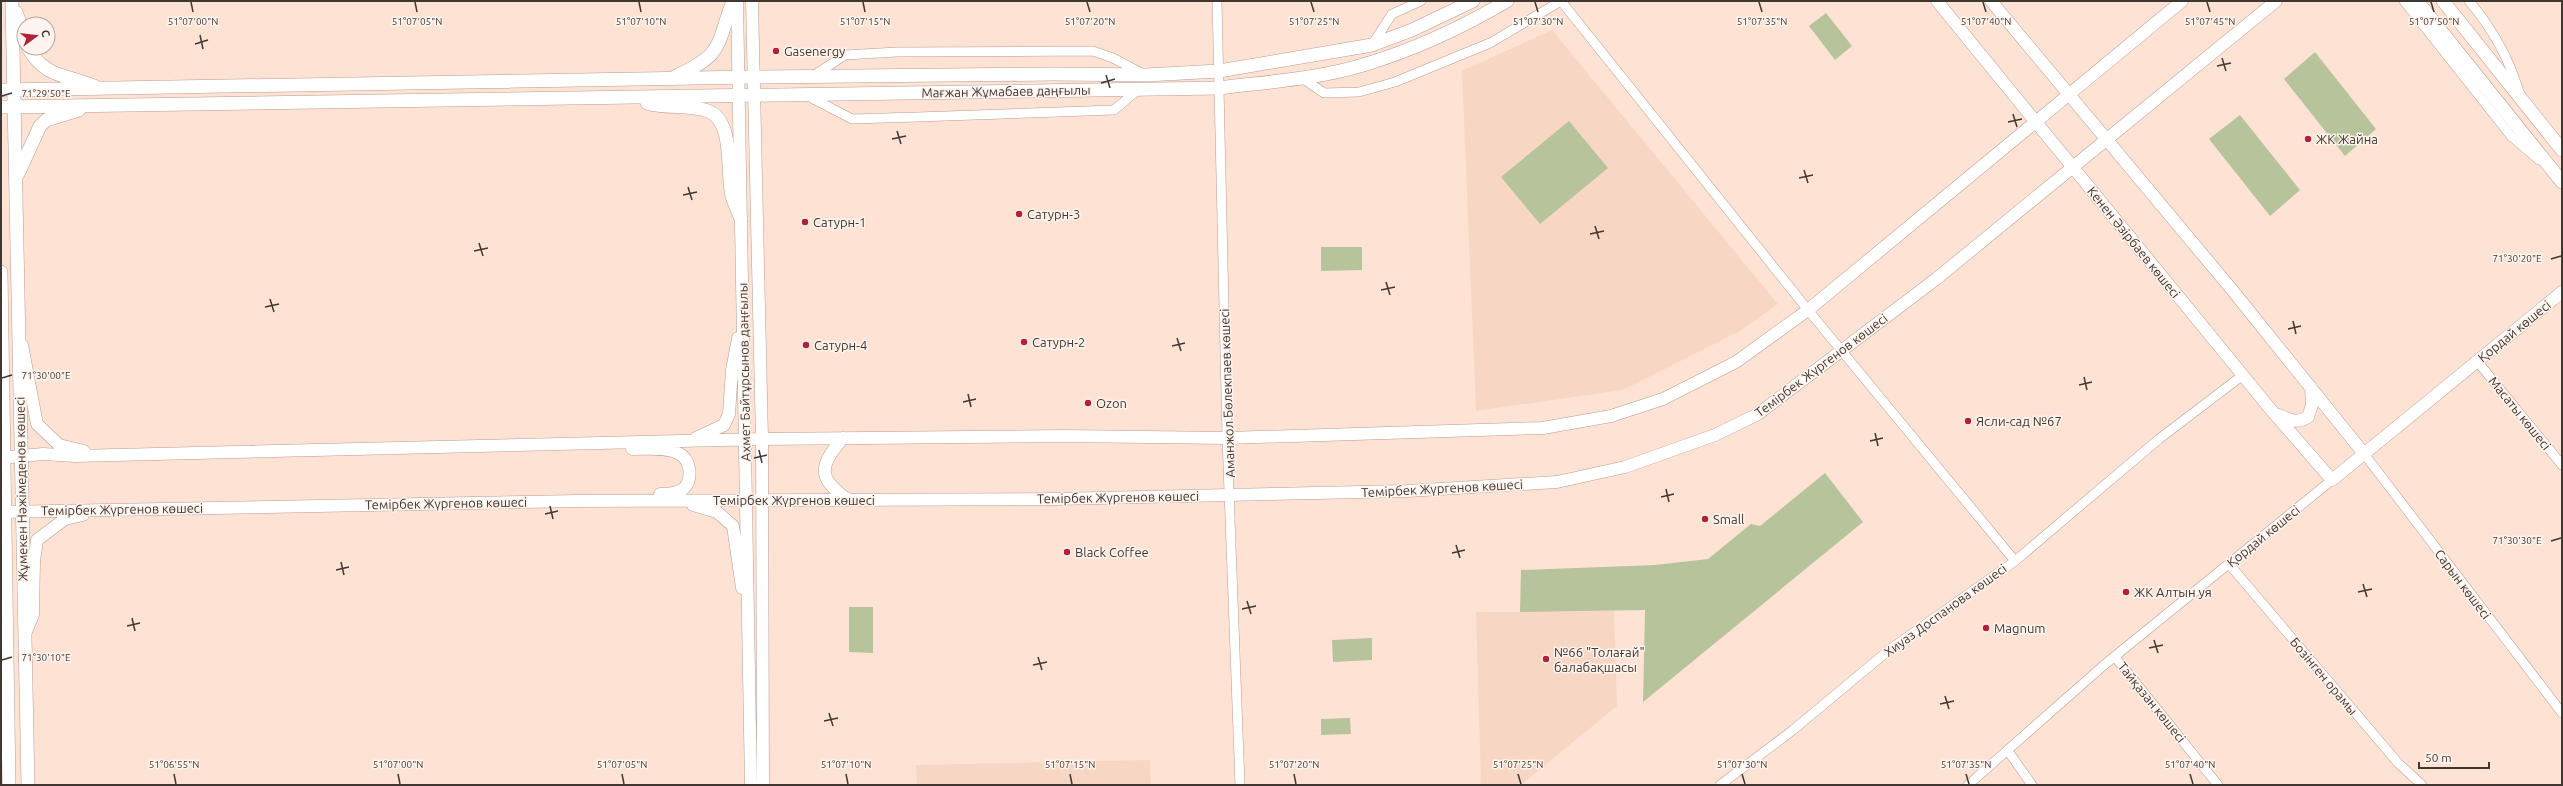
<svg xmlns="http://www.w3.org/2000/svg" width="2563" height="786" font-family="Ubuntu,sans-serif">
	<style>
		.built { fill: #f8d6c4 }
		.green { fill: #b7c39a }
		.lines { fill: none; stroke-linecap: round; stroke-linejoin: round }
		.minor-casing { stroke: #b69d90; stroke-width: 10 }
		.tertiary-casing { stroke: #b69d90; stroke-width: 13 }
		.secondary-casing { stroke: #b69d90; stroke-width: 14 }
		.minor { stroke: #fff; stroke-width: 9 }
		.tertiary { stroke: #fff; stroke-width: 12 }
		.secondary { stroke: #fff; stroke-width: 13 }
		.ticks { fill: none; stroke: #413731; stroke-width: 1.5 }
		.poi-dot { fill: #b32039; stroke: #fff4ee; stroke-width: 1.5 }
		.labels { text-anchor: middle; stroke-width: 3; stroke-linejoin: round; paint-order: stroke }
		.poi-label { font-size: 13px; fill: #413731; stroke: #fff4ee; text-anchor: start }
		.street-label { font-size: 13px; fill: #413731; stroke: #fff4ee }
		.ticks-label { font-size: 10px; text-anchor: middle; fill: #413731; stroke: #fff4ee; stroke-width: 3; stroke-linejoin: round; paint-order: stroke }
	</style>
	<rect width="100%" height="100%" fill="#fee3d5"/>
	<path class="built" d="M1552,30l226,274 -38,27 -117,59 -147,21 -14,-340z
		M1614,611l3,95 -96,79h-40l-5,-173z
		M1150,760l1,25h-234l-1,-20z"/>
	<path class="green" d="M1826,13l26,33 -17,14 -26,-34z
		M2315,52l61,77 -31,27 -61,-77z
		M2240,115l60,75 -30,26 -61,-77z
		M1569,121l39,47 -68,56 -39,-47z
		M1321,247h41v23l-41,1z
		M1825,473l38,49 -220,180 2,-92 -125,2 1,-42 134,-5 53,-6 43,-35 9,2z
		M849,607h24v46l-24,-1z
		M1372,638v22l-39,2 -1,-22z
		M1350,718l1,16 -30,1v-16z"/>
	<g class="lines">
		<defs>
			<path id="minor" d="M1217,1l10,437 13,347
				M1561,1l247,309 207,251
				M2404,1l107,135 28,24
				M2469,1c23,27 40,57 50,91
				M1372,45l20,-31 29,-13
				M813,76l32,-21 52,-3 196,-1 20,7 30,16
				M1302,78l22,15 35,-1 36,-10 95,-39 71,-42
				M806,95l46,24 65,-2 197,-7 25,-21
				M2477,361l85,104
				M2365,455l197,258
				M2229,564l169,199 24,22
				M2115,657l103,128
				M2008,751l24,34
				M1720,785l73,-55 96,-80 126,-89 144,-122 84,-64
				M1968,785l136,-120 228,-185"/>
			<path id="tertiary" d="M737,1l14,784
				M752,1l10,438 1,346
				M1937,1l335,410 60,69 230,-188
				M1991,1l242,290 132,164
				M22,345l15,79 22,21 25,6
				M2279,415c11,5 17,9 29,2l4,-12 -1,-18
				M696,438l28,-13 5,-11 3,-44 6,-32
				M843,438c-23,27 -27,39 4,61
				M632,449c14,0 33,-2 46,4 13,6 15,26 6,35 -6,6 -16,6 -24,6
				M1,458l42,-4 33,2 686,-17 303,-3 162,2 316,-10 68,-12 52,-17 73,-37 72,-52 374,-309
				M693,505l24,7 16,14 9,62
				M1,512l577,-11 477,-2 352,-8 150,-9 68,-15 90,-32 43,-21 178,-135 340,-278
				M25,634l8,-19 1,-54 3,-21 28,-21 18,-4"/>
			<path id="secondary" d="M12,1l16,784
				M2417,1l145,181
				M2443,1l119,149
				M16,12l8,23
				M28,48c18,30 36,26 66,38
				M676,76c49,-22 40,-31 57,-75
				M1,90l752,-13 301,-3 92,1 73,-4 153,-26 40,-15 61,-29
				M647,103c19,6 41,1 61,8 27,10 18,62 24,85 2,7 6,15 9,23
				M1,107l1218,-19c48,-6 98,-9 144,-23 51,-15 98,-37 144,-64
				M18,174l22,-48 6,-6 33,-10
				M1,272l8,513"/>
		</defs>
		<use href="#minor" class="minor-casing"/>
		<use href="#tertiary" class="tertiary-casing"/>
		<use href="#secondary" class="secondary-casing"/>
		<use href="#minor" class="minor"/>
		<use href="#tertiary" class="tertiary"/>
		<use href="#secondary" class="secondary"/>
	</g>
	<path class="ticks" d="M191,2l2,10M415,2l2,10M639,2l2,10M863,2l2,10M1087,2l3,10M1311,2l3,10M1535,2l3,10M1759,2l3,10M1983,2l3,10M2207,2l3,10M2431,2l3,10M200,35l3,14M195,44l13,-4M2222,58l4,13M2217,66l14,-3M1106,75l4,13M1101,83l14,-4M2,96l10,-3M2013,114l4,13M2008,122l14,-3M897,131l4,13M892,139l14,-3M1804,170l4,13M1799,178l14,-3M688,187l4,13M683,195l14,-3M1595,226l4,13M1590,234l14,-3M479,243l4,13M474,251l14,-3M2551,259l10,-3M1386,282l4,13M1381,290l14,-3M270,299l4,13M265,307l14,-3M2293,321l3,13M2288,329l13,-3M1177,338l4,13M1172,346l13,-3M2084,377l3,13M2,378l10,-3M2079,385l13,-3M968,394l3,13M963,402l13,-3M1875,433l3,13M1870,441l13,-3M759,450l3,13M754,458l13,-3M1666,489l3,13M1661,497l13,-3M550,506l3,13M545,514l13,-3M2551,541l10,-3M1456,545l4,13M1452,553l13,-3M341,562l3,13M336,570l13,-3M2363,584l4,13M2358,592l14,-3M1247,601l4,13M1242,609l14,-3M132,618l3,13M127,626l13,-3M2154,640l4,13M2149,648l14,-3M1038,657l4,13M2,660l10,-3M1033,665l14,-3M1945,696l4,13M1940,704l14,-3M829,713l4,13M824,721l14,-3M174,774l2,10M398,774l2,10M622,774l2,10M846,774l2,10M1070,774l2,10M1294,774l2,10M1518,774l3,10M1742,774l3,10M1966,774l3,10M2190,774l3,10"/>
	<g class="poi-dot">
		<circle cx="776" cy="51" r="4"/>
		<circle cx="2308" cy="139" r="4"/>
		<circle cx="1019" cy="214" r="4"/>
		<circle cx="805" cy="222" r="4"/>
		<circle cx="1024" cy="342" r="4"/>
		<circle cx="806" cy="345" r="4"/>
		<circle cx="1088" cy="403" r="4"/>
		<circle cx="1968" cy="421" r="4"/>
		<circle cx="1705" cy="519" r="4"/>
		<circle cx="1067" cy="552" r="4"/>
		<circle cx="2126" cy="592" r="4"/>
		<circle cx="1986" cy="628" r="4"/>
		<circle cx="1546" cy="659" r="4"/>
	</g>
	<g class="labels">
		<g class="poi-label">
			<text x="784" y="56">Gasenergy</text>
			<text x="2316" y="144">ЖК Жайна</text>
			<text x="1027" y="219">Сатурн-3</text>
			<text x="813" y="227">Сатурн-1</text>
			<text x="1032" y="347">Сатурн-2</text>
			<text x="814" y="350">Сатурн-4</text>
			<text x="1096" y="408">Ozon</text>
			<text x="1976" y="426">Ясли-сад №67</text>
			<text x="1713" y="524">Small</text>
			<text x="1075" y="557">Black Coffee</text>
			<text x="2134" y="597">ЖК Алтын уя</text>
			<text x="1994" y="633">Magnum</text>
			<text x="1554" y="657">№66 "Толағай"<tspan x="1554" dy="15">балабақшасы</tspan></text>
		</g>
		<g class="street-label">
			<text transform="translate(1006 91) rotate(-1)" y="5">Мағжан Жұмабаев даңғылы</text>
			<text transform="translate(2134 242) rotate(51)" y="5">Кенен Әзірбаев көшесі</text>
			<text transform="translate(2514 331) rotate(-39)" y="5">Қордай көшесі</text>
			<text transform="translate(1821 365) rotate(-37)" y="5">Темірбек Жүргенов көшесі</text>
			<text transform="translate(744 372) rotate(-91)" y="5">Ахмет Байтұрсынов даңғылы</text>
			<text transform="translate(1227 393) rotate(-92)" y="5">Аманжол Бөлекпаев көшесі</text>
			<text transform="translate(2520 413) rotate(51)" y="5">Масаты көшесі</text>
			<text transform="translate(1442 488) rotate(-3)" y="5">Темірбек Жүргенов көшесі</text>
			<text transform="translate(21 489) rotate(-91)" y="5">Жұмекен Нәжімеденов көшесі</text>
			<text transform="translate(1118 497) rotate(-1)" y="5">Темірбек Жүргенов көшесі</text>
			<text x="794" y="505">Темірбек Жүргенов көшесі</text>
			<text transform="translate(446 503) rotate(-1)" y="5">Темірбек Жүргенов көшесі</text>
			<text transform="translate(122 509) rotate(-1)" y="5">Темірбек Жүргенов көшесі</text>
			<text transform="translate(2263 536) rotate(-39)" y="5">Қордай көшесі</text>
			<text transform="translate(2463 584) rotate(53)" y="5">Сарын көшесі</text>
			<text transform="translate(1945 610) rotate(-36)" y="5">Хиуаз Доспанова көшесі</text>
			<text transform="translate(2324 676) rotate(50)" y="5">Бозінген орамы</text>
			<text transform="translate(2152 702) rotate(51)" y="5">Тайқазан көшесі</text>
		</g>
	</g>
	<g class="ticks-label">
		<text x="193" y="25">51°07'00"N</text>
		<text x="417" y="25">51°07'05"N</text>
		<text x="641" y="25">51°07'10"N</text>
		<text x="865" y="25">51°07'15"N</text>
		<text x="1090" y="25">51°07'20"N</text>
		<text x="1314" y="25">51°07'25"N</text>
		<text x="1538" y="25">51°07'30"N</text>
		<text x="1762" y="25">51°07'35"N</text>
		<text x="1986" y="25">51°07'40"N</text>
		<text x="2210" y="25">51°07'45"N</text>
		<text x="2434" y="25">51°07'50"N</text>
		<text x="46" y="97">71°29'50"E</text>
		<text x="2517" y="262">71°30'20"E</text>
		<text x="46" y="379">71°30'00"E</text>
		<text x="2517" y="544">71°30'30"E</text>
		<text x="46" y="661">71°30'10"E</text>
		<text x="174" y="768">51°06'55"N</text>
		<text x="398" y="768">51°07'00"N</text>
		<text x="622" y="768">51°07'05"N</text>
		<text x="846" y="768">51°07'10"N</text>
		<text x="1070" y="768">51°07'15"N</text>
		<text x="1294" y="768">51°07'20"N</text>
		<text x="1518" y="768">51°07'25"N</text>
		<text x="1742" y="768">51°07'30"N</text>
		<text x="1966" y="768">51°07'35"N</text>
		<text x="2190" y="768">51°07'40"N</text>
	</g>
	<rect width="2563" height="786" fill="none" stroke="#413731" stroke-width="4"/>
	<g transform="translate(36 36) rotate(75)"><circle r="19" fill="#fff4ee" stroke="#b3a8a2"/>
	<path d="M0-3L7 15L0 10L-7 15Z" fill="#b32039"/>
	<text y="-6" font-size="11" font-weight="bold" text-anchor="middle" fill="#413731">С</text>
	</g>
	<path d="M2419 762v6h70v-6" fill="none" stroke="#413731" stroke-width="2"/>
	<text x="2425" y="762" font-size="12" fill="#413731" stroke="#fff4ee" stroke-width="3" paint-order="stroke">50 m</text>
</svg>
